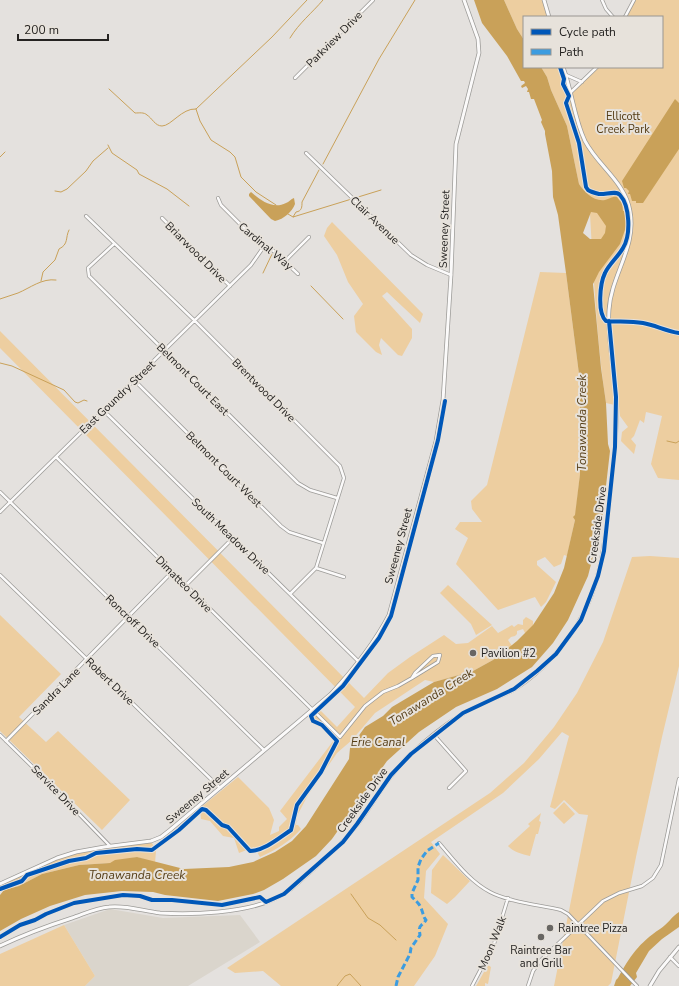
<svg xmlns="http://www.w3.org/2000/svg" width="679" height="986" font-family="'Nunito Sans',sans-serif">
	<style>
		.built { fill: #dad5cc }
		.green { fill: #edcea0; fill-rule: evenodd }
		.water { fill: #c9a159; fill-rule: evenodd }
		.lines { fill: none; stroke-linecap: round; stroke-linejoin: round }
		.stream { stroke: #c9a159; stroke-width: 1 }
		.minor-casing { stroke: #9c9b98; stroke-width: 4 }
		.tertiary-casing { stroke: #9c9b98; stroke-width: 4.5 }
		.minor { stroke: #fbfafa; stroke-width: 2.5 }
		.tertiary { stroke: #fbfafa; stroke-width: 3 }
		.quiet { stroke: #3c9ce0; stroke-width: 3; stroke-dasharray: 6 3; stroke-linecap: butt }
		.cycleway-casing { stroke: #e7e2db; stroke-width: 6 }
		.cycleway { stroke: #0057b8; stroke-width: 4 }
		.poi-dot { fill: #686663; stroke: #e7e2db; stroke-width: 1.5 }
		.labels { text-anchor: middle; stroke-width: 4; stroke-linejoin: round; paint-order: stroke }
		.street-label { font-size: 11px; fill: #252321; stroke: #e7e2db }
		.park-label { font-size: 11px; fill: #533b14; stroke: #e7e2db }
		.poi-label { font-size: 11px; fill: #252321; stroke: #e7e2db; text-anchor: start }
		.water-label { font-size: 12px; font-style: italic; fill: #563e17; stroke: #e7e2db }
	</style>
	<rect width="100%" height="100%" fill="#e4e1de"/>
	<path class="built" d="M110,909l53,9 77,-3 20,27 -72,44h-103l10,-10 -31,-51z"/>
	<path class="green" d="M504,0h41l4,17h-25v23l-7,-11z
		M634,0h45v480l-21,-2 -7,-14 11,-48 -16,-4 -2,11 -4,-3 -6,16 -3,3 5,6 -2,9 -13,-13 1,-9 6,-5 -8,-11 -1,-10 -13,-3c-10,-68 -13,-137 -17,-207l-5,-4 -5,-8 -12,-58 -16,-36 -4,-13 -6,-10h22l8,25 26,-25h65v-50h-37z
		M332,222l91,92 -3,9 -33,-31 -5,4 30,33v9l-10,18 -4,-1 -17,-17 -2,7 3,10 -6,-3 -20,-20 -2,-16 9,-12 -15,-22 -11,-27 -13,-19 3,-8z
		M540,272l26,1 13,101 1,31v69l-5,46 -8,36 -3,-1 -3,9 -7,3 -9,-10 -8,4v4l19,17 -10,20 -5,5 -6,-10 -37,13 -42,-46 12,-26 -13,-9 5,-7h22l-10,-13 -1,-8 16,-16z
		M0,331l364,367 24,-25 22,-16 34,-22 12,9 12,-1 24,-17 6,7 14,-8 2,2 4,-3 5,1v-5l3,-3 7,4v10l-5,3 -3,-1 -2,-4 -6,2v3l-2,2 -4,1 -3,3 4,6 -19,14 -20,11 -39,11 -9,-2 -50,33 -23,27 -15,13 -29,42 -11,21 -1,9h2l3,4c-12,13 -25,21 -41,28l-6,-10 -15,6 -5,-15 -11,-2 -13,-15 -9,-2 -1,-11 38,-31 31,31 5,12 -4,15 9,-4v-4l8,-8 -7,-8 54,-71 -22,-24 7,-7 18,18 18,-20 -355,-359zM282,834l2,3 -15,10 -4,-2z
		M650,556l29,2v108l-17,71 -26,120 -25,126 -3,3h-54l34,-171 -9,-1 -15,-14 -9,9 -5,-2 19,-71 -7,-4 -23,27 -36,34 -72,49 9,12 -14,17 -2,27 24,26 -13,32 -21,30h-133l-18,-15 -28,2 -8,-5 263,-175 34,-30 30,-36 23,-34 26,-51 29,-85z
		M448,585l44,40 -16,10 -5,-11 -31,-31z
		M0,615l61,59 -42,43 27,25 12,-11 72,69 -28,30 -102,-99z
		M564,802l11,12 -11,10 -11,-11z
		M541,813l-2,8 2,1 -3,12h-2l-6,22c-8,-2 -17,-4 -22,-10l22,-20 -2,-2z
		M151,841l5,10 -1,12 -18,-6 -27,6 -31,2 -37,9 -23,12 -15,4 -4,-6 57,-26 47,-11z
		M443,855l27,26 -15,16 -8,7 -16,-11 1,-23z
		M64,925l31,51 -10,10h-85v-32z
		M488,965l3,2 -3,17 -3,-1v3h-9z"/>
	<path class="water" d="M474,0h30l13,29 7,11v27h17l6,10 4,13 16,36 12,58c5,8 15,18 26,16 5,-1 7,-4 12,-3l3,4 2,1 1,9h1l3,13 -7,20 -21,28 -6,12 8,84 5,35 2,41 2,7 -8,70 -14,55 -20,44 -15,23 -21,24 -35,22 -41,18 -37,25 -32,29 -55,78 -16,17 -33,23 -19,11 -11,4 -35,7 -53,-6 -12,-3 -31,-1 -37,4 -35,11 -29,13 -21,12v-36l4,-5 15,-4 23,-12 37,-9 31,-2 5,-3 22,-3 47,12 45,-2 24,-5 22,-10 17,-11 14,-15 43,-67 1,-11 15,-21 18,-11 9,-9 42,-25 39,-11 20,-11 24,-19 16,-16 21,-32 10,-25 11,-48 -2,-3 2,-2 5,-41v-69l-1,-31 -13,-101 -8,-58 -5,-18 -1,-26 -7,-37v-3l-4,-9 1,-2 -8,-21h-3l-2,-7h-2l1,-3 -2,-3 -4,2 -1,-2 4,-3 -1,-2h-3l-14,-25 -25,-33zM591,212l6,1 9,13 -1,7 -4,6h-11l-7,-6z
		M675,99l4,4v46l-36,54h-7v-2h-4l-2,-7h-2l1,-3 -3,-3h-2l-2,-7z
		M251,192c9,8 22,18 35,11 3,-1 5,-4 8,-5l1,6c-3,8 -11,15 -20,17l-4,-2 -22,-23v-2z
		M679,912v15l-17,12 -13,12 -13,22 1,4 -7,9h-16l2,-6 2,-2c12,-22 21,-35 42,-49 8,-5 12,-13 19,-17z"/>
	<g class="lines">
		<path class="stream" d="M290,38c9,-15 22,-25 33,-38
			M109,89l26,24c4,0 9,-1 12,2 5,3 8,11 15,11 9,0 20,-18 34,-17l76,-72 35,-37
			M196,109l4,12 11,19 19,12 5,5 6,20 15,15 20,13
			M108,145l4,8 25,17 2,4 28,15 22,17
			M0,157l5,-5
			M323,164l56,-105 36,-59
			M319,170l-17,32c0,5 0,9 -6,10l-3,5 88,-27
			M55,191l6,1 6,-3 19,-18 7,-10 15,-13
			M288,214l5,3
			M263,273l9,-19
			M41,281l2,-9 12,-12 4,-11c10,-5 6,-11 10,-19
			M311,286l32,33
			M0,299c6,-2 12,-4 18,-6 12,-5 24,-15 38,-13
			M0,363l12,3 52,24 11,12 3,1 6,-3 3,1
			M667,441l9,2 3,-2
			M351,894l17,24 12,7 16,15
			M337,986l8,-10 5,-2 11,12"/>
		<defs>
			<path id="minor" d="M602,0l4,9 7,8
				M625,17l9,-17
				M566,75l16,7
				M295,78l78,-78
				M571,92l26,-25
				M306,153l105,102 16,10 24,10
				M218,198l3,7 30,30 24,17 23,22
				M86,216l108,104 146,146 4,12 -28,90 -25,25
				M162,218l68,68
				M114,244l-26,24 1,8 209,207 12,7 27,8
				M285,261l24,-24
				M134,380l147,146 8,6 34,11
				M103,410l255,251
				M56,457l284,280 25,-31 18,-14 15,-6 14,-8 3,-5 18,-17 7,-1 -2,7 -26,16
				M0,492l264,258
				M0,512l251,-247 14,-20
				M316,568l28,9
				M0,575l220,213
				M186,585l47,-47
				M0,735l51,50 59,61
				M434,735l32,36 -17,17
				M6,741l166,-169
				M439,843c15,17 30,38 51,49 19,10 50,13 71,18l7,4 69,72
				M670,957l9,9
				M472,986l22,-42 14,-46
				M528,986l5,-15 7,-10 63,-60 16,-8 23,-7 11,-8 8,-13 18,-86"/>
			<path id="tertiary" d="M544,0l5,17
				M0,884l57,-26 19,-6 28,-5 47,-6 10,-4 9,-7 161,-136c22,-24 43,-50 58,-79l47,-174 7,-41 8,-125 5,-131 23,-91 -1,-14 -14,-39
				M0,946c23,-11 47,-20 72,-28 12,-4 24,-10 37,-11 17,-2 34,4 51,6 32,2 85,0 114,-14 14,-6 25,-17 36,-27 18,-16 36,-32 50,-51 16,-22 30,-48 50,-66 16,-15 33,-29 51,-40 16,-11 35,-16 52,-25 22,-13 41,-33 56,-53 33,-44 37,-100 42,-153 3,-30 7,-61 5,-90 -2,-28 -9,-56 -7,-84 2,-35 28,-63 21,-99 -5,-29 -32,-45 -45,-70 -11,-23 -13,-50 -22,-74
				M650,986l9,-15 20,-24"/>
		</defs>
		<use href="#minor" class="minor-casing"/>
		<use href="#tertiary" class="tertiary-casing"/>
		<use href="#minor" class="minor"/>
		<use href="#tertiary" class="tertiary"/>
		<path class="quiet" d="M396,986l2,-9 12,-23 1,-6 9,-13c-2,-12 1,-7 6,-15 -3,-3 -3,-8 -5,-12 -2,-5 -5,-7 -9,-11v-4l6,-13v-13l3,-8 6,-8 12,-8"/>
		<defs>
			<path id="cycleway" d="M560,67l4,12 -1,5 6,12 -3,7 13,40 7,44 2,3c3,2 7,3 11,4 6,1 17,-4 21,1 10,11 11,40 3,53 -5,9 -14,16 -18,25 -5,10 -8,40 1,48 12,1 24,0 37,2 12,2 23,8 36,10
				M0,889l22,-8 5,-6 42,-14 17,-3 10,-5 41,-4 15,1 27,-20 23,-21 4,1 16,15 6,2 22,24c14,0 29,-13 41,-21l6,-25 24,-33 16,-31 -15,-16 -9,-4 -2,-5 32,-30 36,-48 12,-22 47,-176 7,-39
				M0,937l20,-12 15,-5 11,-6 28,-11 49,-8 17,1 12,4h20l50,5 38,-8 6,5 18,-8 59,-52 14,-18 34,-49 20,-21 52,-41 51,-24 23,-18 19,-17 25,-34 17,-44 6,-25 11,-104 1,-50 -7,-76"/>
		</defs>
		<use href="#cycleway" class="cycleway-casing"/>
		<use href="#cycleway" class="cycleway"/>
	</g>
	<g class="poi-dot">
		<circle cx="473" cy="653" r="4"/>
		<circle cx="550" cy="928" r="4"/>
		<circle cx="541" cy="937" r="4"/>
	</g>
	<g class="labels">
		<g class="street-label">
			<text transform="translate(334 39) rotate(-45)" y="4">Parkview Drive</text>
			<text transform="translate(375 220) rotate(44)" y="4">Clair Avenue</text>
			<text transform="translate(444 229) rotate(-88)" y="4">Sweeney Street</text>
			<text transform="translate(266 246) rotate(40)" y="4">Cardinal Way</text>
			<text transform="translate(196 252) rotate(45)" y="4">Briarwood Drive</text>
			<text transform="translate(193 379) rotate(45)" y="4">Belmont Court East</text>
			<text transform="translate(264 390) rotate(45)" y="4">Brentwood Drive</text>
			<text transform="translate(117 397) rotate(-44)" y="4">East Goundry Street</text>
			<text transform="translate(224 469) rotate(45)" y="4">Belmont Court West</text>
			<text transform="translate(597 525) rotate(-82)" y="4">Creekside Drive</text>
			<text transform="translate(231 536) rotate(44)" y="4">South Meadow Drive</text>
			<text transform="translate(398 546) rotate(-75)" y="4">Sweeney Street</text>
			<text transform="translate(184 584) rotate(45)" y="4">Dimatteo Drive</text>
			<text transform="translate(133 621) rotate(44)" y="4">Roncroff Drive</text>
			<text transform="translate(110 681) rotate(44)" y="4">Robert Drive</text>
			<text transform="translate(56 691) rotate(-45)" y="4">Sandra Lane</text>
			<text transform="translate(56 790) rotate(46)" y="4">Service Drive</text>
			<text transform="translate(197 796) rotate(-40)" y="4">Sweeney Street</text>
			<text transform="translate(362 800) rotate(-54)" y="4">Creekside Drive</text>
			<text transform="translate(492 943) rotate(-68)" y="4">Moon Walk</text>
		</g>
		<g class="park-label">
			<text x="623" y="120">Ellicott<tspan x="623" dy="13">Creek Park</tspan></text>
		</g>
		<g class="poi-label">
			<text x="481" y="657">Pavilion #2</text>
			<text x="558" y="932">Raintree Pizza</text>
			<text x="541" y="954" text-anchor="middle">Raintree Bar<tspan x="541" dy="13">and Grill</tspan></text>
		</g>
		<g class="water-label">
			<text transform="translate(582 423) rotate(-90)" y="4">Tonawanda Creek</text>
			<text transform="translate(431 697) rotate(-32)" y="4">Tonawanda Creek</text>
			<text x="378" y="746">Erie Canal</text>
			<text x="137" y="879">Tonawanda Creek</text>
		</g>
	</g>
	<rect x="523" y="16" width="140" height="52" fill="#e7e2db" stroke="#999691"/>
	<rect x="531" y="29" width="20" height="6" fill="#0057b8" stroke="#999691"/>
	<text x="559" y="36" font-size="12" fill="#252321">Cycle path</text>
	<rect x="531" y="49" width="20" height="6" fill="#3c9ce0" stroke="#999691"/>
	<text x="559" y="56" font-size="12" fill="#252321">Path</text>
	<path d="M18 34v6h90v-6" fill="none" stroke="#252321" stroke-width="2"/>
	<text x="24" y="34" font-size="12" fill="#252321" stroke="#e7e2db" stroke-width="3" paint-order="stroke">200 m</text>
</svg>
